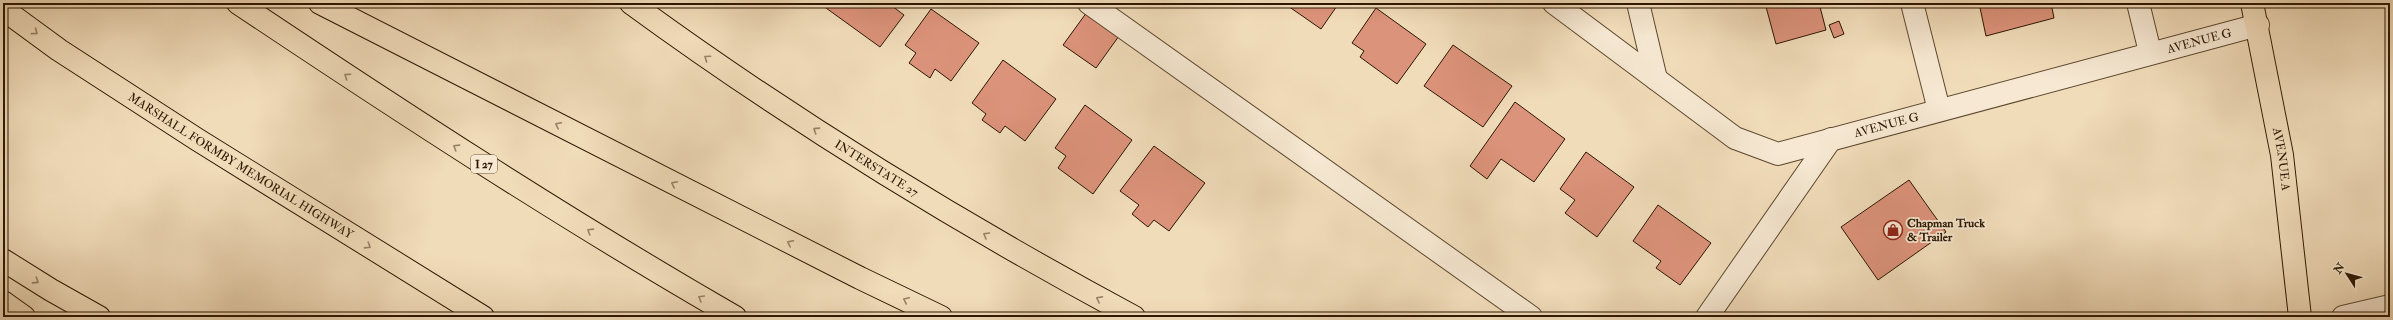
<svg xmlns="http://www.w3.org/2000/svg" width="2393" height="320" font-family="'IM FELL Double Pica',serif">
	<style>
		.building { fill: #dc937b; stroke: #2c1700 }
		.lines { fill: none; stroke-linecap: round; stroke-linejoin: round }
		.minor-casing { stroke: #5d482e; stroke-width: 24 }
		.major-casing { stroke: #2c1700; stroke-width: 24 }
		.highway-casing { stroke: #2c1700; stroke-width: 24 }
		.minor { stroke: #f6e8d2; stroke-width: 22 }
		.major { stroke: #f1dcba; stroke-width: 22 }
		.highway { stroke: #f1dcba; stroke-width: 22 }
		.oneway { stroke: #988366 }
		.labels { text-anchor: middle; stroke-width: 3.5; stroke-linejoin: round; paint-order: stroke }
		.shield { fill: #f6e8d2; stroke: #69563f; stroke-width: 1 }
		.shield-label { font-size: 11px; font-weight: bold; fill: #2c1700 }
		.street-label { font-size: 12px; fill: #2c1700; stroke: #f6e8d2 }
		.poi-label { font-size: 12px; font-weight: bold; fill: #2c1700; stroke: #f6e8d2; text-anchor: start }
	</style>
	<rect width="100%" height="100%" fill="#f1dcba"/>
	<filter id="stains"><feTurbulence type="fractalNoise" baseFrequency=".005" numOctaves="4"/><feColorMatrix values="0 0 0 0 .2 0 0 0 0 .09 0 0 0 0 .02 0 0 0 .5 -.17"/></filter>
	<radialGradient id="worn" r=".72"><stop offset=".6" stop-color="#630" stop-opacity="0"/><stop offset="1" stop-color="#630" stop-opacity=".3"/></radialGradient>
	<path class="building" d="M829,3h59l16,12 -24,32 -54,-39z
		M1291,3h48l-18,26 -33,-23z
		M1765,3h54l7,27 -50,14z
		M1979,3h72l3,15 -68,18z
		M1376,8l50,36 -29,40 -37,-27 4,-6 -12,-8z
		M931,9l48,34 -28,38 -16,-12 -5,9 -21,-15 7,-10 -11,-8z
		M1087,12l32,24 -23,32 -33,-23z
		M1839,21l5,13 -10,4 -5,-13z
		M1453,45l59,41 -29,41 -59,-41z
		M1003,60l53,39 -31,42 -20,-15 -5,7 -18,-13 4,-6 -14,-11z
		M1515,102l50,37 -31,43 -33,-23 -14,20 -17,-13z
		M1085,105l47,35 -39,54 -35,-26 8,-12 -11,-8z
		M1154,146l51,37 -36,48 -15,-11 -6,7 -16,-13 7,-9 -19,-14z
		M1586,152l48,35 -37,50 -32,-24 10,-13 -15,-11z
		M1909,180l37,52 -68,48 -37,-53z
		M1658,205l53,38 -31,42 -24,-17 5,-7 -28,-20z"/>
	<g class="lines">
		<defs>
			<g id="minor">
				<path d="M1089,3l442,314"/>
				<path id="s1" d="M1554,3l181,135 43,16 480,-129"/>
				<path d="M1638,3l18,76"/>
				<path d="M1912,3l27,107"/>
				<path d="M2138,3l12,49"/>
				<path d="M1707,317l124,-178"/>
				<path d="M2343,317l47,-11"/>
			</g>
			<g id="major">
				<path id="s2" d="M631,3c160,117 328,220 503,314"/>
				<path id="s3" d="M2252,3l30,152 18,162"/>
				<path d="M3,302l21,15"/>
			</g>
			<g id="highway">
				<path d="M238,3c163,109 327,216 497,314"/>
				<path d="M320,3l540,275 81,39"/>
				<path id="s4" d="M3,9l56,41 139,90 285,177"/>
				<path d="M3,260l48,30 48,27"/>
			</g>
		</defs>
		<use href="#minor" class="minor-casing"/>
		<use href="#major" class="major-casing"/>
		<use href="#highway" class="highway-casing"/>
		<use href="#minor" class="minor"/>
		<use href="#major" class="major"/>
		<use href="#highway" class="highway"/>
	</g>
	<defs><path id="oneway-chevron" d="M-2-3.5L2.5 0L-2 3.5" fill="none" stroke-width="1.6" stroke-linecap="round" stroke-linejoin="round"/></defs>
	<g class="oneway">
		<use href="#oneway-chevron" transform="translate(35 32) rotate(36)"/>
		<use href="#oneway-chevron" transform="translate(707 58) rotate(-145)"/>
		<use href="#oneway-chevron" transform="translate(347 76) rotate(-146)"/>
		<use href="#oneway-chevron" transform="translate(558 125) rotate(-153)"/>
		<use href="#oneway-chevron" transform="translate(816 130) rotate(-147)"/>
		<use href="#oneway-chevron" transform="translate(456 147) rotate(-148)"/>
		<use href="#oneway-chevron" transform="translate(674 184) rotate(-153)"/>
		<use href="#oneway-chevron" transform="translate(590 231) rotate(-148)"/>
		<use href="#oneway-chevron" transform="translate(986 235) rotate(-150)"/>
		<use href="#oneway-chevron" transform="translate(790 243) rotate(-153)"/>
		<use href="#oneway-chevron" transform="translate(368 246) rotate(32)"/>
		<use href="#oneway-chevron" transform="translate(36 281) rotate(33)"/>
		<use href="#oneway-chevron" transform="translate(701 298) rotate(-150)"/>
		<use href="#oneway-chevron" transform="translate(1099 299) rotate(-152)"/>
		<use href="#oneway-chevron" transform="translate(906 300) rotate(-155)"/>
	</g>
	<defs>
		<symbol id="shop-ring" viewBox="-11 -11 22 22"><circle r="9.5" fill="#f6e8d2" stroke="#8f2418" stroke-width="1.5"/><path d="M-5-2.5h2.3a2.7 3.5 0 0 1 5.4 0H5L5.5 6h-11ZM-1.5-2.5h3a1.5 2.3 0 0 0-3 0Z" fill="#8f2418"/></symbol>
	</defs>
	<g fill-rule="evenodd">
		<use href="#shop-ring" x="1882" y="219" width="22" height="22"/>
	</g>
	<g class="labels">
		<rect class="shield" x="471" y="155" width="26" height="18" rx="3"/>
		<g class="shield-label">
			<text x="484" y="168">I 27</text>
		</g>
		<g class="street-label">
			<text dy="4" stroke="none"><textPath href="#s1" startOffset="708">AVENUE G</textPath></text>
			<text dy="4" stroke="none"><textPath href="#s1" startOffset="384">AVENUE G</textPath></text>
			<text dy="4" stroke="none"><textPath href="#s3" startOffset="159">AVENUE A</textPath></text>
			<text dy="4" stroke="none"><textPath href="#s4" startOffset="285">MARSHALL FORMBY MEMORIAL HIGHWAY</textPath></text>
			<text dy="4" stroke="none"><textPath href="#s2" startOffset="296">INTERSTATE 27</textPath></text>
		</g>
		<g class="poi-label">
			<text x="1907" y="227">Chapman Truck<tspan x="1907" dy="14">&amp; Trailer</tspan></text>
		</g>
	</g>
	<rect width="2393" height="320" fill="none" stroke="#f1dcba" stroke-width="16"/>
	<rect x="4" y="4" width="2385" height="312" fill="none" stroke="#2c1700" stroke-width="2"/>
	<rect x="8" y="8" width="2377" height="304" fill="none" stroke="#2c1700"/>
	<g transform="translate(2347 274) rotate(306)" stroke="#f6e8d2" stroke-width="3" paint-order="stroke">
	<path d="M0-3L7 15L0 10L-7 15Z" fill="#2c1700"/>
	<text y="-6" font-size="11" font-weight="bold" text-anchor="middle" fill="#2c1700">N</text>
	</g>
	<rect width="100%" height="100%" filter="url(#stains)"/>
	<rect width="100%" height="100%" fill="url(#worn)"/>
</svg>
